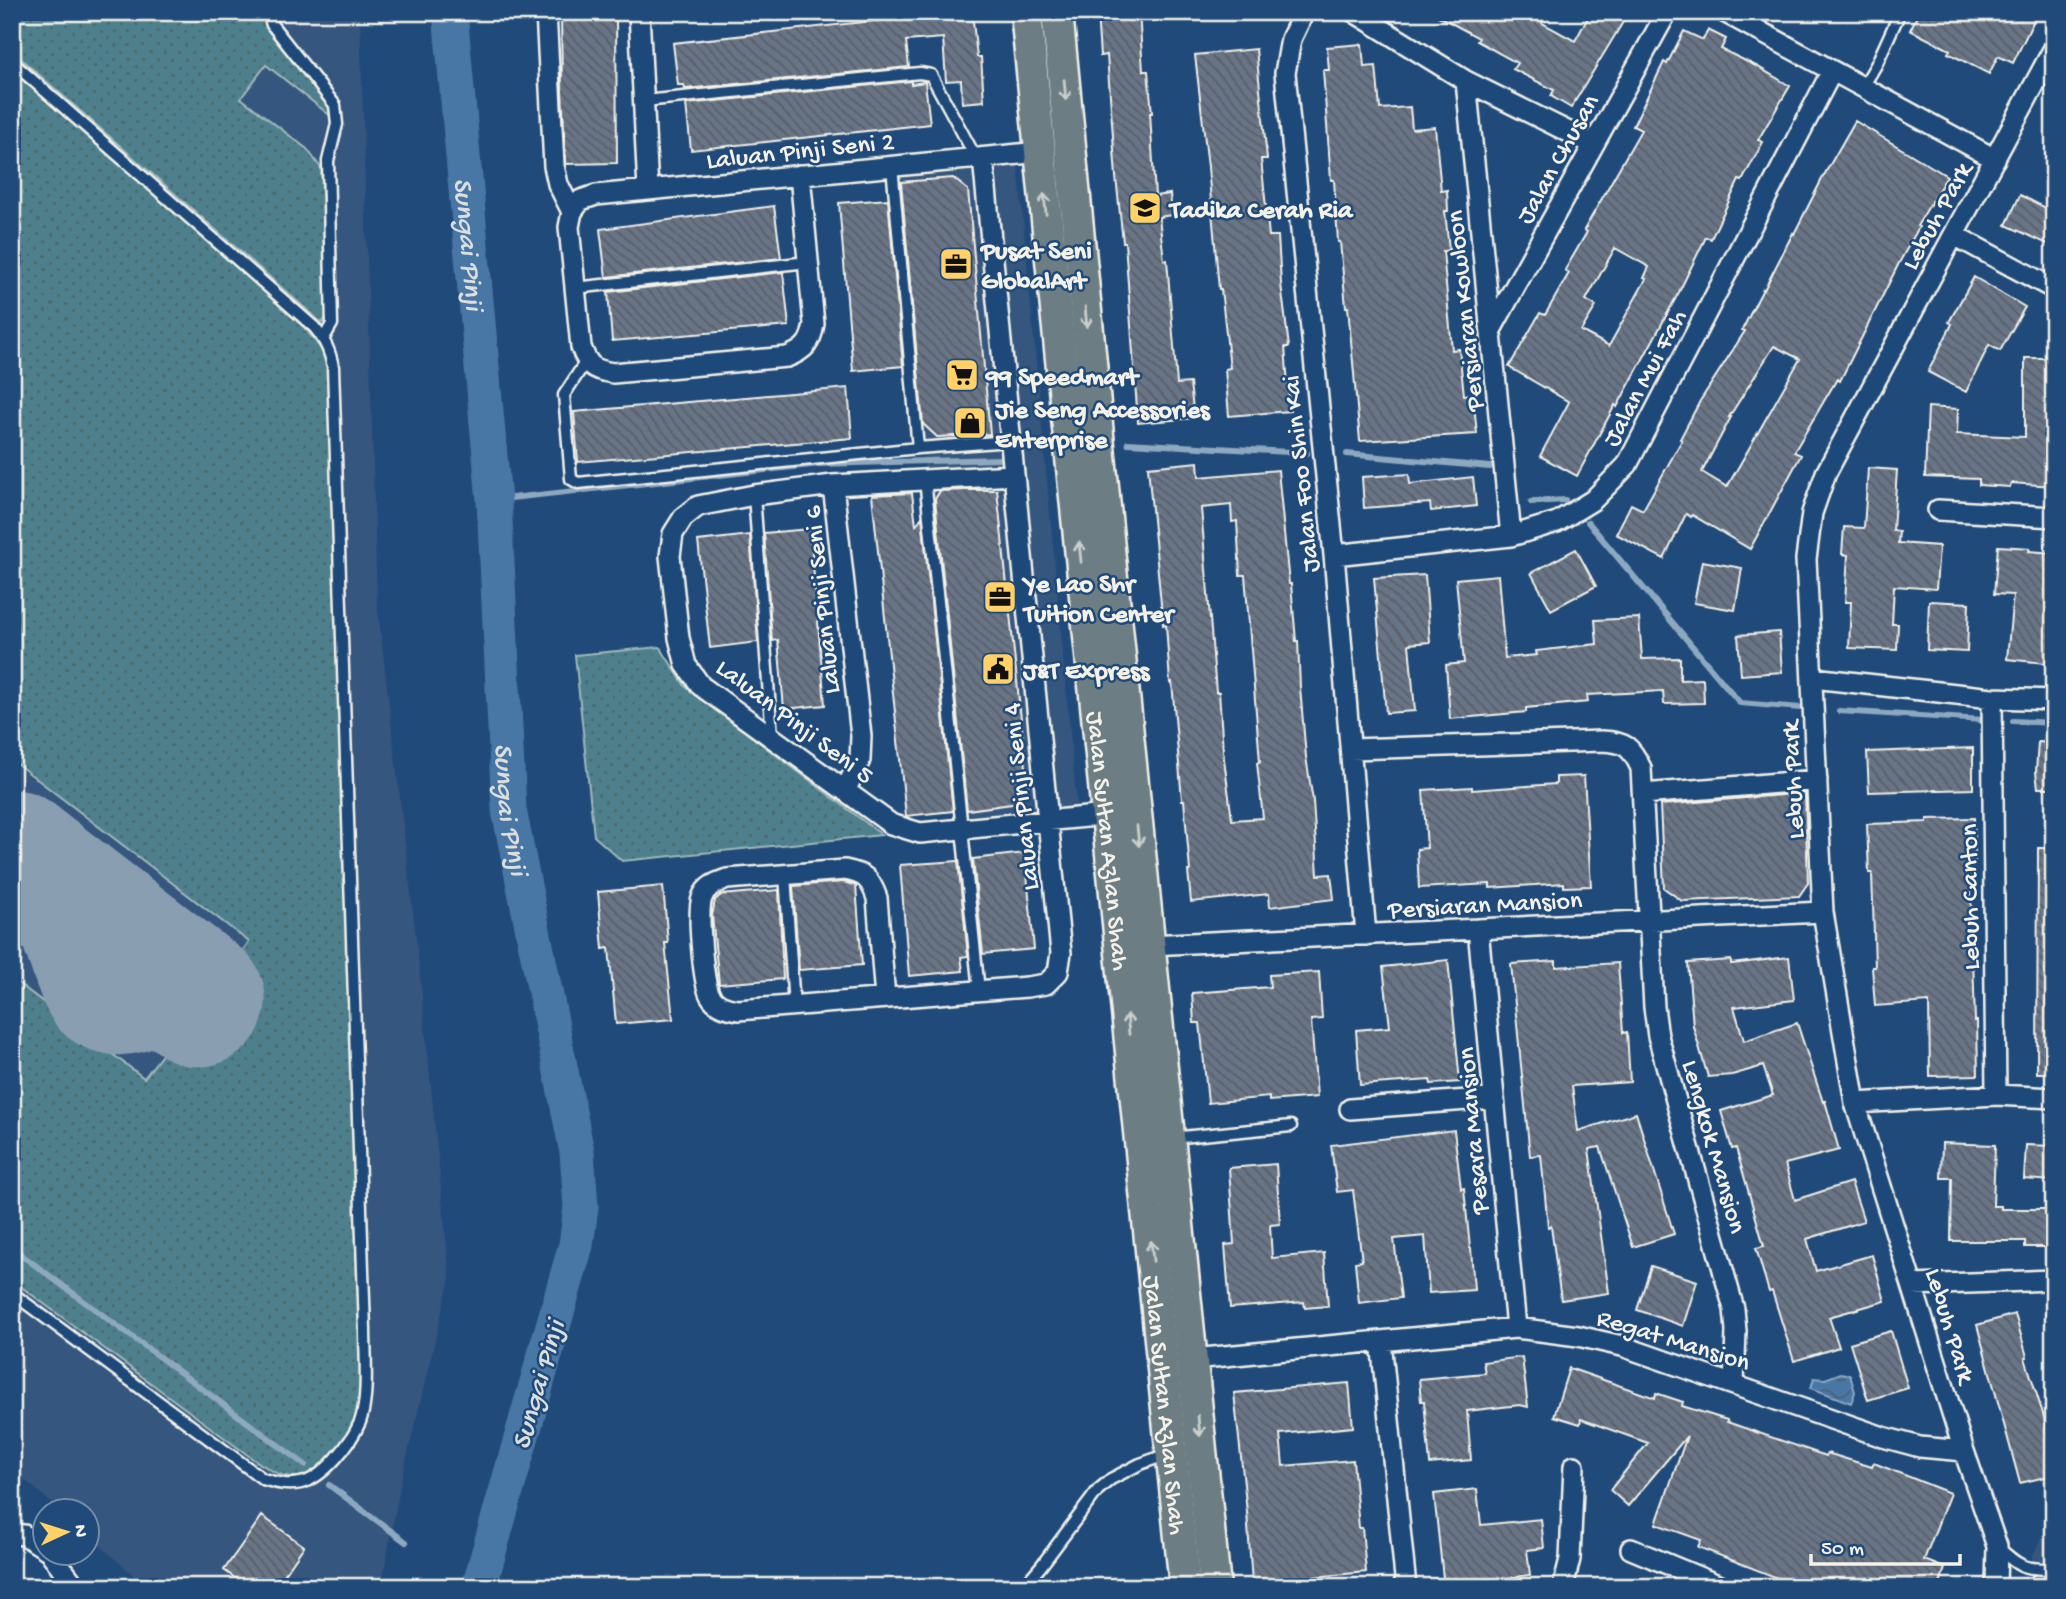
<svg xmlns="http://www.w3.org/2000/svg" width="2066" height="1599" font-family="'Gochi Hand',sans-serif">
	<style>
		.built { fill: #35577e }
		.grass { fill: url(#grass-dots); stroke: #a1b8ba; stroke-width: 2 }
		.water { fill: url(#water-waves); stroke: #8ea8c0; stroke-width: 2 }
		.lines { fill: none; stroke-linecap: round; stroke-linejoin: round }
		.stream { stroke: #8ea8c0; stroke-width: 6 }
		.river { stroke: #4a77a5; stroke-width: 35 }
		.taxiway { stroke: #8a9eb1; stroke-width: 54 }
		.runway { stroke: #8a9eb1; stroke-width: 133 }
		.building { fill: url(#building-back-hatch); stroke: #f4f1e8; stroke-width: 2; fill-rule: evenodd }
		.lane-casing { stroke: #f4f1e8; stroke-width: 15 }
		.street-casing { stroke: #f4f1e8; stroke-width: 24 }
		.primary-casing { stroke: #f4f1e8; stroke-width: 35 }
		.lane { stroke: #1f4a7a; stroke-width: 10 }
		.street { stroke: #1f4a7a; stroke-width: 19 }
		.primary { stroke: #6c7e84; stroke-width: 30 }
		.oneway { stroke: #cbceca }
		.labels { text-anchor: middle; stroke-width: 5; stroke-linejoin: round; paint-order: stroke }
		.street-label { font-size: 26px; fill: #f4f1e8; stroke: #1f4a7a }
		.poi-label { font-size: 26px; font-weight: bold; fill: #f4f1e8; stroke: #1f4a7a; text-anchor: start }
		.water-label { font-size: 28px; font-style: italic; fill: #dadfde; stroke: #1f4a7a }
	</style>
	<defs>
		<pattern id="grass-dots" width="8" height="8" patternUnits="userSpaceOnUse" patternTransform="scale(1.75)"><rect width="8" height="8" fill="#4e808c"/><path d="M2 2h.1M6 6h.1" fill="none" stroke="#4c676c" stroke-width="1.8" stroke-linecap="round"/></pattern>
		<pattern id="water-waves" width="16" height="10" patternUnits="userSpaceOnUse" patternTransform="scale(1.75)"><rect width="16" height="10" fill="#4a77a5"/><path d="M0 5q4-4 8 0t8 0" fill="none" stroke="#4a6076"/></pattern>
		<pattern id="building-back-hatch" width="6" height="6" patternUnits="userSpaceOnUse" patternTransform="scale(1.75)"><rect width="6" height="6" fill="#687487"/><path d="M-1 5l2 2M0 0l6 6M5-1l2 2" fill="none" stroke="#585e66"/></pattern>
	</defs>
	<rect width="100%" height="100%" fill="#1f4a7a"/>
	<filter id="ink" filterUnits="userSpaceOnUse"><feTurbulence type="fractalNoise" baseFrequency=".0143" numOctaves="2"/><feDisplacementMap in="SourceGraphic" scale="14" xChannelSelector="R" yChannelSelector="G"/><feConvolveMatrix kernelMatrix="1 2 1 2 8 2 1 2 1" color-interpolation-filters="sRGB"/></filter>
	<g filter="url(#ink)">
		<path class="built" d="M12,12h348l17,589 40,345 33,332 -49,204 -20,105h-234l-59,-52v-23l-27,-1 -49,-42z
			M1017,154l60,653 -118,12 -65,-653z
			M2054,1513v74h-13l-9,-30z"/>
		<path class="grass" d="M12,12h252l4,17 63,78 1,10 -66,-52 -25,33 66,51 14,19 8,146 -7,9 -310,-272z
			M12,69l293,259 18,24 7,23 16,561 14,394c0,28 3,60 -4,87 -6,21 -35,59 -59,60 -17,1 -30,-9 -44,-18l-241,-179v-345l7,5 -1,43 126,95 105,-136 -237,-182z
			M660,647l25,39 197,149 -260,26 -28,-25 -19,-181z"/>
		<path class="water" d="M1841,1373l9,2 5,17 -4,11 -40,-15 3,-10 11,1z"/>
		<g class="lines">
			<path class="stream" d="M1128,443l179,10
				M1347,454l143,13
				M494,500l326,-36 180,-5
				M1531,502l34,-2
				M1588,522l152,181 61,5
				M1839,711l145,9
				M2013,721l41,2
				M12,1248l293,217
				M329,1485l77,57"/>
			<path class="river" id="s1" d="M450,12l44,488 15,310 68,342 4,55 -5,38 -97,342"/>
			<path class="taxiway" d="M12,850c24,14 49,30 75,42 26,12 60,19 81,39 6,6 10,15 12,23 16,58 -60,98 -100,58 -16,-17 -26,-65 -37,-88 -8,-18 -20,-34 -31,-50"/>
			<path class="runway" d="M12,856l187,144"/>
		</g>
		<path class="building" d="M561,12h55l1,151 -51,1 -4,-73z
			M927,12h45l5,45h4l3,44 -22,2 -1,-23 -15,1 -3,-43 -37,3 3,26 -224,22 -1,-4h-6l-5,-42 255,-28z
			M1097,12h42l4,59h5l4,42h-2l5,83 15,-2 2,21 -13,2 5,43h3l10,124 13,-1 4,35 -56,5 -13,-181h-2l-7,-65 -9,-122 -7,1z
			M1431,12h118l-7,11 33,18 16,-29h38l-58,96 -20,-12 3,-6 -41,-21 4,-6 -40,-22 2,-3z
			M1919,12h119l-25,51 -15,-7 -9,18 -41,-21 2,-3 -40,-20z
			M1708,30l18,9 -5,10 37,18 32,19 -32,54 5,2 -21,39 -3,-1 -28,59 -5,-2 -27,55 -62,115 -2,-2 -38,71 -37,-20 29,-54 -60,-35 31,-54 5,2 24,-42 -4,-3 22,-38 -3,-2 57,-100 -8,-4 31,-64 3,2 17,-33 19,9zM1615,248l34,19 -5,11 2,1 -37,67 -28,-15 15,-25 -10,-6z
			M1362,44l2,23 12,-1 4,43 30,-2 2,22 23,-2 6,64 6,-1 1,21h-3l4,39 -6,1 9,99 7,-1 5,46 9,-1 4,40 -117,7 -12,-134h-2l-6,-65h-2l-4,-62h-3l-8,-110h6l-2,-23z
			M1256,49l11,110h-6l8,77h9l3,48 8,63h-4l5,64 -61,5 -4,-47 5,-1 -9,-79h-2l-11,-122 -13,-112z
			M911,81v3l14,-2 5,42 -239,26 -5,-46z
			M1855,121l92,55 -30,50 2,1 -20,36 -59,118 -3,-2 -43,73 7,3 -51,94 -58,-34 -1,2 -5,-3 -22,45 -48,-25 15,-30 12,6 39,-70 -2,-1 20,-38 45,-70 -3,-1 21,-41 1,1 29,-57 1,1 29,-57zM1774,346l26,13 -73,128 -25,-15 29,-55h-2z
			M953,178l15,12 22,244 -53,3 -14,-13 -22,-242z
			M2020,195l34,17v35l-48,-22z
			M888,199l15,167 -50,5 -14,-168z
			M774,206l7,52 -175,19 -6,-48z
			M783,272l6,54 -177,15 -4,-49z
			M1974,277l51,30 -25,44 -11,-6 -23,47 -38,-20 24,-48 -3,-2z
			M2025,358h29v128l-43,-3 -1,4 -31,-2v-6l-54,-2 3,-70 30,2 -1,25 68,3z
			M848,388l4,50 -274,24 -4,-50z
			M1198,462l1,15 79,-7 11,114h2l5,57h2l2,46 6,70 7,44 5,74 13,-1 3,25 -64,8 -1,-13 -78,8 -3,-31h2l-6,-71h-2l-10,-118 -2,1 -4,-59 -3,1 -15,-158zM1231,505l1,17 5,-1 3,54h5l15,187 -3,1 6,55 -31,2 -9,-69 -4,-59h-3l-15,-184z
			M1868,468l29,2 -4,60 6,1 -1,12 41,3 -3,43 -42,-3 -2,38h6l-1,26 -48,-2 2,-46h-6l3,-47 -6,-1 2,-27 20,1z
			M1409,474l1,10 63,-7 3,29 -45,5 -1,-8 -66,5 -2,-31z
			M967,490h30l31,296 -9,17 -52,7 -32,-311 5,-8z
			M912,493l4,32 6,-8 31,294 -47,5 -34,-321z
			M810,529l15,176 -41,4 -6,-69 -6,1 -8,-108z
			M750,535l8,107 -48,6 -12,-107z
			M1998,546l32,2 -1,3 25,2v111l-47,-5 6,-64 -19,-1z
			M1576,549l20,37 -45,24 -20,-37z
			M1702,561l40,7 -7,42 -41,-7z
			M1425,575l5,67 -21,2 6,67 -29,2 -12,-135z
			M1498,575l7,83 32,-3 -1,-4 61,-7 -2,-24 44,-2 3,41 38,-1v22l23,-1 1,24 -40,1 -1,-13 -76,4 1,7 -62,6v4l-76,7 -4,-54 18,-2 -8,-84z
			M1929,601l40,2 -2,49 -40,-2z
			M1779,632l3,40 -41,3 -3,-40z
			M2038,742l16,1v45h-16l-2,-16z
			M1973,748v41l-104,3 -2,-40z
			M1584,776l7,110 -27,1v-4l-74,5v-4l-71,4 -2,-39 10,-1 -4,-58 49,-3v3l84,-6v-7z
			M1805,793l3,90 -9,13 -117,5 -18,-13 -4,-83z
			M1974,818l1,43h-5l5,160h2l1,54 -48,1 -1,-74 -54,4 -3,-39h3l-3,-94h-3l-2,-49 60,-2v-3z
			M2038,848h16v225h-17z
			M1025,853l9,96 -51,5 -10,-95z
			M958,861l10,95 -7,1 2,14 -54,5 -9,-111z
			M844,882l12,4 6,79 -63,5 -6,-84z
			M663,886l5,57h-3l8,76 -57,5 -7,-76 -6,1 -5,-57z
			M779,890l4,89 -64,5 -7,-68 3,-16 6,-5z
			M1789,957l5,43 -60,7 10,34 53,-18 26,79 2,-1 14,49 -54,14 10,36 56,-18 13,39 -57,18 9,32 56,-16 13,46 -56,16 10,30 -45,14 -22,-70 -3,1 -13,-44 8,-2 -28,-98 -4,1 -11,-38 52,-16 -10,-29 -31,9 -24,2 -15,-51 -5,-63 43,-3v4z
			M1448,960l12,122 -29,2 -1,-4 -70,5 -4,-55 34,-3 -7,-60z
			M1556,961v6l62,-4 5,70 4,-1 3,50 -58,4 6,45 58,-18 38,121 -41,13 -33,-100 -11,2 20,144 -48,7 -10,-74 -3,1 -7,-72 -11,1 -19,-192z
			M1319,972l3,47 -11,1 6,77 -48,4v-4l-61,6 -8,-80h-6l-2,-30 78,-6 -1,-12z
			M1454,1130l7,59 3,-1 6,60h1l3,42 -45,3 -4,-57 -31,3 7,59 -42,5 -4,-41 7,-1 -9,-71 -16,2 -6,-47z
			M1942,1143l53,2 -2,61h8v3h53v38h-29v-6h-74l1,-63h-11z
			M2026,1145l28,1v35l-30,-2z
			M1276,1164l4,60 -10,1 2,33 52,-5 4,53 -23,2 -1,-6 -74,6 -5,-63 9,-1 -5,-76z
			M1651,1266l46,15 -14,45 -46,-16z
			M2015,1314l12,43 -2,1 19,59 10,46v12l-34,8 -43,-158z
			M1891,1331l17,57 -40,12 -18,-57z
			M1522,1357l6,50 -8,-2 -53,6 4,49 -41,4 -6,-63h-3l-2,-22 66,-6 -2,-11z
			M1569,1368l86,30 1,-5 27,9 -1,4 45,14v2l99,34 1,-3 45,14 2,-4 76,30 -26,67 21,8 -6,19h-138l-103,-40 3,-7 -45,-16 31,-88 -59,70 -18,-16 38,-47 -67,-24 -1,5 -26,-8z
			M1349,1383l4,44 -73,7 3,32 70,-6 6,68h3l4,44 -114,11 -5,-71 -13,-119z
			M1477,1489l4,36 60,-6 3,29 -17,2 3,25 -45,6 1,6h-42l-10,-93z
			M262,1516l42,30 -28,41h-29l-23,-17z"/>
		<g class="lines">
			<defs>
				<path id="lane" d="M268,12l4,13 63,80 2,19 -9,37 4,163 -8,14
					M12,62l302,265c11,13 16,24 19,40l32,963c0,25 4,69 -5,92 -9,21 -36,56 -59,61 -13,3 -25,0 -38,-4l-251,-186
					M1863,87l13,-22 21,-46 -2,-7
					M644,101l276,-28 11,2 45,83
					M575,288l233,-26
					M586,361l-22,34 7,84 7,4 340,-35 -26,-282
					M918,448l92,-7
					M925,479l54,512
					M754,495l18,241
					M785,875l9,131
					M1172,1138l119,-12
					M1997,1546c21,20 27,24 57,23
					M1023,1587l18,-21 57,-76 13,-11 29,-15 28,-10
					M2026,1587l10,-6 18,1"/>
				<path id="street" d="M546,12l8,154 4,18 14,28 -3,15 12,120c7,19 12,23 32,26l174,-16c18,-7 24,-14 27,-33l-14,-149
					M639,12l9,178
					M1304,12l-13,27 -6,34 49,482 32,380
					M1354,12l112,69 127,63
					M1724,12l271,147
					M1466,81l45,455
					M572,212l9,-12 15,-5 444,-43
					M1954,235l100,54
					M1491,330l176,-318
					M1013,475l-180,10 -79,10 -56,11 -15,12 -10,16 -3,22 9,82 7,27 15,21 190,138 29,9 187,-18
					M833,485l28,251 -1,24 -15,31
					M1938,510l116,7
					M1334,555l177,-19 46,-14 36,-22 34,-35 205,-394
					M1813,678l179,20 62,2
					M1992,698l4,397
					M1351,749l251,-8c24,1 29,6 39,27l13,239 4,29 76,273 2,22 -2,53
					M1643,794l174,-14
					M1478,929l38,399
					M1150,945l673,-33
					M885,998l-8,-100c-7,-20 -12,-24 -32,-28l-118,9c-11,4 -21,7 -25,19 -5,13 1,85 8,97 6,11 16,13 28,15l289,-23 19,-3 12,-12 3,-19 -78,-795
					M1855,1103l141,-8 58,3
					M1350,1109l144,-11
					M1912,1285l142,-5
					M1381,1341l25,246
					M1193,1359l323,-31 62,8 44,10 261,91 37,10 44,4
					M12,1534l12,1 22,14
					M1631,1549l92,38
					M51,1554l25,33
					M1563,1587l7,-28 4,-93
					M1996,1587l1,-41 -33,-95 -109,-348 -32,-191 -17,-353 6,-46 14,-40 228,-425"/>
				<g id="primary">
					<path id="s2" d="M1026,12l159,1575"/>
					<path d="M1057,12l52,536 106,1039"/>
				</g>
			</defs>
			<use href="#lane" class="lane-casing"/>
			<use href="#street" class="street-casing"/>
			<use href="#primary" class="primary-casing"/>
			<use href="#lane" class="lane"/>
			<use href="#street" class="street"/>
			<use href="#primary" class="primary"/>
		</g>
		<defs><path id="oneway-shaft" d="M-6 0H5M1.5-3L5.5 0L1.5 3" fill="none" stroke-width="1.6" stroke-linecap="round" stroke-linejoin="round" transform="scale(1.75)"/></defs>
		<g class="oneway">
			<use href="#oneway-shaft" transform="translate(1065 90) rotate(85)"/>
			<use href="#oneway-shaft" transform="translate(1045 204) rotate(-96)"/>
			<use href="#oneway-shaft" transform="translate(1086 317) rotate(85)"/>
			<use href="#oneway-shaft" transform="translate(1080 552) rotate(-96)"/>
			<use href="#oneway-shaft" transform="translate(1138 836) rotate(84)"/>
			<use href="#oneway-shaft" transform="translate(1128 1024) rotate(-96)"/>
			<use href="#oneway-shaft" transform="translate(1152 1251) rotate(-96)"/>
			<use href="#oneway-shaft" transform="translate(1199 1426) rotate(84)"/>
		</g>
	</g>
	<defs>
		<symbol id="school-square" viewBox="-11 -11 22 22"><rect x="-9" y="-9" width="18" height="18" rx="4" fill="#ffd166" stroke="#1f4a7a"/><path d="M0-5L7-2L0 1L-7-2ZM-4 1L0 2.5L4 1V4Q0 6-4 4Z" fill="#111"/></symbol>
		<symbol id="office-square" viewBox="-11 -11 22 22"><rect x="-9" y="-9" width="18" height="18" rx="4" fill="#ffd166" stroke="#1f4a7a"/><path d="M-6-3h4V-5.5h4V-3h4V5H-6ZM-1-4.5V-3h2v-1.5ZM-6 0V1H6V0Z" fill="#111"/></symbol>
		<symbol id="supermarket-square" viewBox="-11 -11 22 22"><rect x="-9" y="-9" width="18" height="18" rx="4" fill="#ffd166" stroke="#1f4a7a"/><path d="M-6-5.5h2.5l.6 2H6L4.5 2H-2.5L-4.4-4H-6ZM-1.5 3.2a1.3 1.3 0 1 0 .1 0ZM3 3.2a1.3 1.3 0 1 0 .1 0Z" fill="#111"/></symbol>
		<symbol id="shop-square" viewBox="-11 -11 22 22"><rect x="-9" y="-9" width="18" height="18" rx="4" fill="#ffd166" stroke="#1f4a7a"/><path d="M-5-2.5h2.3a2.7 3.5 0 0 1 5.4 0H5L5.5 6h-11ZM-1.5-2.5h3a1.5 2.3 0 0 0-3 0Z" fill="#111"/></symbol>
		<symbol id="civic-square" viewBox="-11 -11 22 22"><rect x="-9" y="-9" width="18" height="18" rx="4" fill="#ffd166" stroke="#1f4a7a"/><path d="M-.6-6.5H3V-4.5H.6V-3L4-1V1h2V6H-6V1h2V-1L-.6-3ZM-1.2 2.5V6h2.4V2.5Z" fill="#111"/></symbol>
	</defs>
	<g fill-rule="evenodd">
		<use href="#school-square" x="1126" y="189" width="38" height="38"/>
		<use href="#office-square" x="937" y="245" width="38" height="38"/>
		<use href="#supermarket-square" x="943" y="356" width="38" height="38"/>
		<use href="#shop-square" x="951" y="404" width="38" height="38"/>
		<use href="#office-square" x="981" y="578" width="38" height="38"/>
		<use href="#civic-square" x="979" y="650" width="38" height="38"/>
	</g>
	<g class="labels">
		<g class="street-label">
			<text transform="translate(800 149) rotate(-6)" y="9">Laluan Pinji Seni 2</text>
			<text transform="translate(1556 158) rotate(-61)" y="9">Jalan Chusan</text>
			<text transform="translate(1935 215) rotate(-61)" y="9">Lebuh Park</text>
			<text transform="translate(1463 311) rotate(-96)" y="9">Persiaran Kowloon</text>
			<text transform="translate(1643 377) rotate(-62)" y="9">Jalan Mui Fah</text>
			<text transform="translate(1299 474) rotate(-96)" y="9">Jalan Foo Shin Kai</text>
			<text transform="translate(820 600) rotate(-96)" y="9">Laluan Pinji Seni 6</text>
			<text transform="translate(796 720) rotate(37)" y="9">Laluan Pinji Seni 5</text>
			<text transform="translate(1791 780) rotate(-93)" y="9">Lebuh Park</text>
			<text transform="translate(1019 797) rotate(-96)" y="9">Laluan Pinji Seni 4</text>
			<text dy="9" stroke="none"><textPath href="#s2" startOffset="833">Jalan Sultan Azlan Shah</textPath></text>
			<text transform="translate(1968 897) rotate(-91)" y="9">Lebuh Canton</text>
			<text transform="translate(1485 903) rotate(-3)" y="9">Persiaran Mansion</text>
			<text transform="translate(1471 1131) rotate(-95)" y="9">Pesara Mansion</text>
			<text transform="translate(1716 1146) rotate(74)" y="9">Lengkok Mansion</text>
			<text transform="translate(1952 1325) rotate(73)" y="9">Lebuh Park</text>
			<text transform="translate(1674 1338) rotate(17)" y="9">Regat Mansion</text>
			<text dy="9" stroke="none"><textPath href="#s2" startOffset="1400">Jalan Sultan Azlan Shah</textPath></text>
		</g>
		<g class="poi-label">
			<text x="1170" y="217">Tadika Cerah Ria</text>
			<text x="981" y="258">Pusat Seni<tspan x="981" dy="30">GlobalArt</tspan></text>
			<text x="986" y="384">99 Speedmart</text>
			<text x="995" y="417">Jie Seng Accessories<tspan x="995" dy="30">Enterprise</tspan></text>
			<text x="1024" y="591">Ye Lao Shr<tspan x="1024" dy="30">Tuition Center</tspan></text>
			<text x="1023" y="678">J&amp;T Express</text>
		</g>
		<g class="water-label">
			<text dy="10" stroke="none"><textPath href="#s1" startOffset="233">Sungai Pinji</textPath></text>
			<text dy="10" stroke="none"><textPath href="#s1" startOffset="800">Sungai Pinji</textPath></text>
			<text transform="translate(536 1384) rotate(-74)" y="10">Sungai Pinji</text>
		</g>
	</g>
	<rect width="2066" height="1599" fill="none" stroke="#1f4a7a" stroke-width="42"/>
	<rect x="21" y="21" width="2024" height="1557" fill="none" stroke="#f4f1e8" stroke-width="2.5" filter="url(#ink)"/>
	<g transform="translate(66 1532) rotate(86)"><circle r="33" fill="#1f4a7a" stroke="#748da6" stroke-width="2"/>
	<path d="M0-5L12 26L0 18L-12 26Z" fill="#ffd166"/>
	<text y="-10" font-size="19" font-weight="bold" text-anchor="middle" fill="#f4f1e8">N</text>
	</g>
	<path d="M1811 1554v10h149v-10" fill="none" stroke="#f4f1e8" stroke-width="3.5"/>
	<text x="1821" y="1554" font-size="21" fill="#f4f1e8" stroke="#1f4a7a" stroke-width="5" paint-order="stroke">50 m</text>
</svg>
